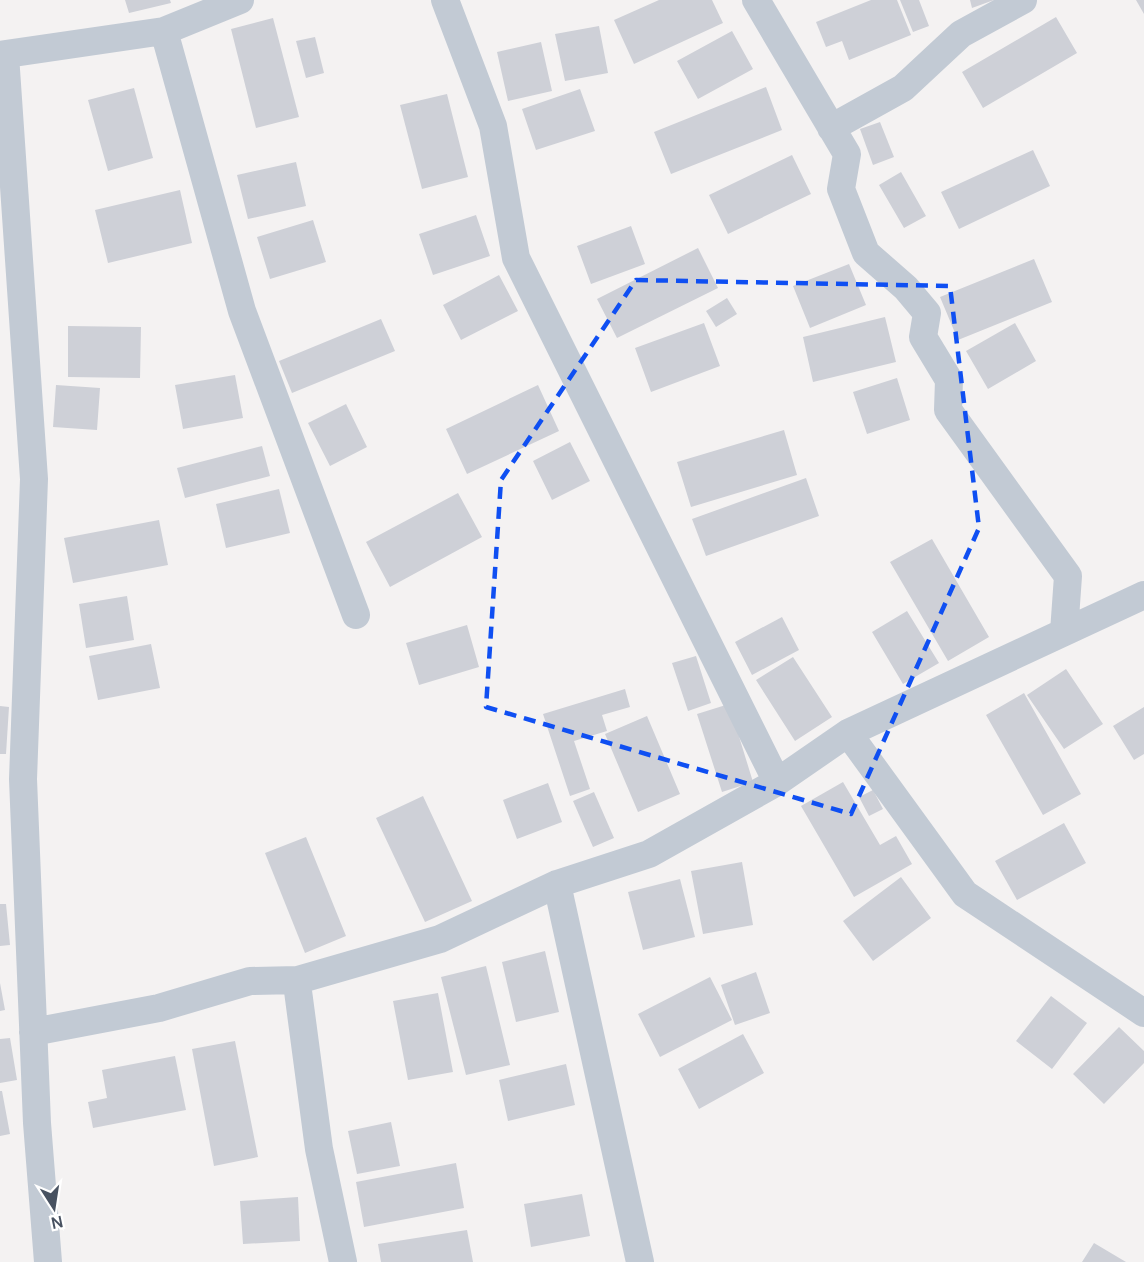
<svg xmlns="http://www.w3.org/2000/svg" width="1144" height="1262" font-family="Manrope,sans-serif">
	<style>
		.building { fill: #ced0d7 }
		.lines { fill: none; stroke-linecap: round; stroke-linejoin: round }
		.minor { stroke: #c2cad4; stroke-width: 28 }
		.marked { fill: none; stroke: #0f4ff2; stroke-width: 4.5; stroke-dasharray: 12 8; stroke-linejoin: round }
	</style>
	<rect width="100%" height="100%" fill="#f4f2f2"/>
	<path class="building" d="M125,0h45l1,3 -42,10z
		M659,0h53l11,23 -89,41 -20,-44z
		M871,0h26l14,35 -62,25 -7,-19 -16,6 -10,-25z
		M900,0h19l10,26 -16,6z
		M970,0h24l-22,8z
		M1136,0h8v14z
		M1056,17l21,36 -94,55 -21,-36z
		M273,18l26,99 -43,11 -25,-99z
		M599,26l9,47 -43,8 -10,-47z
		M732,31l21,38 -55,30 -21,-38z
		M315,37l9,36 -18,5 -10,-37z
		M541,42l11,49 -44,10 -11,-49z
		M766,87l16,43 -111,44 -17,-42z
		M134,88l19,70 -45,13 -20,-71z
		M580,89l15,42 -59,19 -14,-41z
		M447,94l21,83 -46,12 -22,-84z
		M880,122l14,35 -21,8 -13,-36z
		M1033,150l17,36 -91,43 -18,-37z
		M792,155l19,39 -83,40 -19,-39z
		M296,162l10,44 -58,13 -11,-44z
		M901,172l25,44 -22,12 -25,-43z
		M180,190l12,53 -84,20 -13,-53z
		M476,215l14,41 -57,19 -14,-41z
		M313,220l13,42 -56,17 -13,-42z
		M631,226l14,38 -54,20 -14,-38z
		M698,248l20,40 -101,50 -20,-39z
		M1034,259l18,43 -94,38 -18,-43z
		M849,264l17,41 -56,23 -17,-42z
		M499,275l19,36 -57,29 -18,-35z
		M727,298l10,16 -21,13 -10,-16z
		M885,317l11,45 -83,20 -10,-45z
		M381,319l14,32 -103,42 -13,-32z
		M704,323l16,43 -69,26 -16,-44z
		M1015,323l21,38 -48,28 -22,-38z
		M68,326l73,1 -1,51 -72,-1z
		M235,375l8,43 -60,11 -8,-44z
		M897,378l13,42 -43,14 -14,-42z
		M56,385l44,3 -3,42 -44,-3z
		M538,385l21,46 -92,43 -21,-45z
		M346,404l21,43 -37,19 -22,-43z
		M784,430l13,45 -106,32 -14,-45z
		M570,442l20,39 -38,19 -19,-39z
		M262,446l8,30 -85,22 -8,-30z
		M806,478l13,38 -113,40 -14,-37z
		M279,489l11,44 -64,15 -10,-44z
		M458,493l24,44 -92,50 -24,-45z
		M159,520l9,45 -95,18 -9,-45z
		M932,539l57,98 -41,24 -58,-99z
		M127,596l7,44 -48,8 -7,-44z
		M907,611l32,52 -36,21 -31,-52z
		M782,617l17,33 -47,25 -17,-33z
		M467,625l12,42 -60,18 -13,-42z
		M151,644l9,44 -62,12 -9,-44z
		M696,656l15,47 -23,8 -16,-48z
		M793,657l39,60 -37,24 -39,-61z
		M1066,669l37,55 -39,25 -37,-54z
		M625,689l5,18 -28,8 5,16 -33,10 16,48 -20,7 -27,-82z
		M1024,693l57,101 -38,21 -57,-100z
		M729,704l24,78 -31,10 -25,-78z
		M0,706l9,1 -3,47h-6z
		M1144,707v47l-10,6 -21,-34z
		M647,716l33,78 -42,18 -33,-78z
		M843,782l37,63 16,-9 16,28 -58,33 -53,-91z
		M548,783l14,39 -45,17 -14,-39z
		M873,790l10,19 -14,7 -10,-19z
		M594,792l20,46 -21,9 -20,-46z
		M423,796l49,105 -47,21 -49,-104z
		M1064,823l22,40 -69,37 -22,-39z
		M306,837l40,99 -41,17 -40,-100z
		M742,862l11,63 -50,9 -12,-63z
		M901,877l30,41 -58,43 -30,-40z
		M680,879l15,58 -52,13 -15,-58z
		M0,904h6l4,41 -10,1z
		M545,951l14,61 -43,10 -14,-60z
		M486,966l24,99 -44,10 -25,-98z
		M756,972l14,41 -35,12 -14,-40z
		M710,977l22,43 -72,37 -22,-43z
		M0,983l5,27 -5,1z
		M438,993l15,79 -45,8 -15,-79z
		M1051,996l36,27 -35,46 -36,-28z
		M1119,1027l25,24v12l-40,41 -31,-30z
		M743,1034l21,39 -65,36 -21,-40z
		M10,1038l7,42 -17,3v-44z
		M235,1041l23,116 -44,9 -22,-117z
		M175,1056l11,54 -93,18 -5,-26 19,-4 -5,-28z
		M566,1064l9,41 -67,16 -9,-41z
		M0,1091h2l8,43 -10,2z
		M391,1122l9,44 -43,8 -9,-43z
		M456,1163l8,45 -100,19 -8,-45z
		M582,1194l8,42 -59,11 -7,-43z
		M298,1197l2,44 -57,3 -3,-43z
		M467,1230l6,32h-92l-3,-18z
		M1094,1243l32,19h-44z"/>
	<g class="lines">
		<path class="minor" d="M445,0l48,126 23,132 261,524
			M756,0l91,154 -6,35 25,64 40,35 21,25 -4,24 26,43 -1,30 120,166 -4,56
			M164,31l78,280 114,304
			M0,55l164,-24 76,-31
			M5,55l29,424 -11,300 14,344 11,139
			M831,128l72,-40 58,-54 62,-34
			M848,733l117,161 179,119
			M557,884l83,378
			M298,980l142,-41 117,-55 92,-30 128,-72 71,-49 296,-138
			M33,1032l126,-24 91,-27 48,-1v11l21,158 24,113"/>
	</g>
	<path class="marked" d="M636,280l314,6 29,242 -128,286 -365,-107 15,-227z"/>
	<g transform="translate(54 1208) rotate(168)" stroke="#ffffff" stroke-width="4.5" paint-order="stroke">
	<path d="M0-4.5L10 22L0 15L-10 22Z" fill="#485261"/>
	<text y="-9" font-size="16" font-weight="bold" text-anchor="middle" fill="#485261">N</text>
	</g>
</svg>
